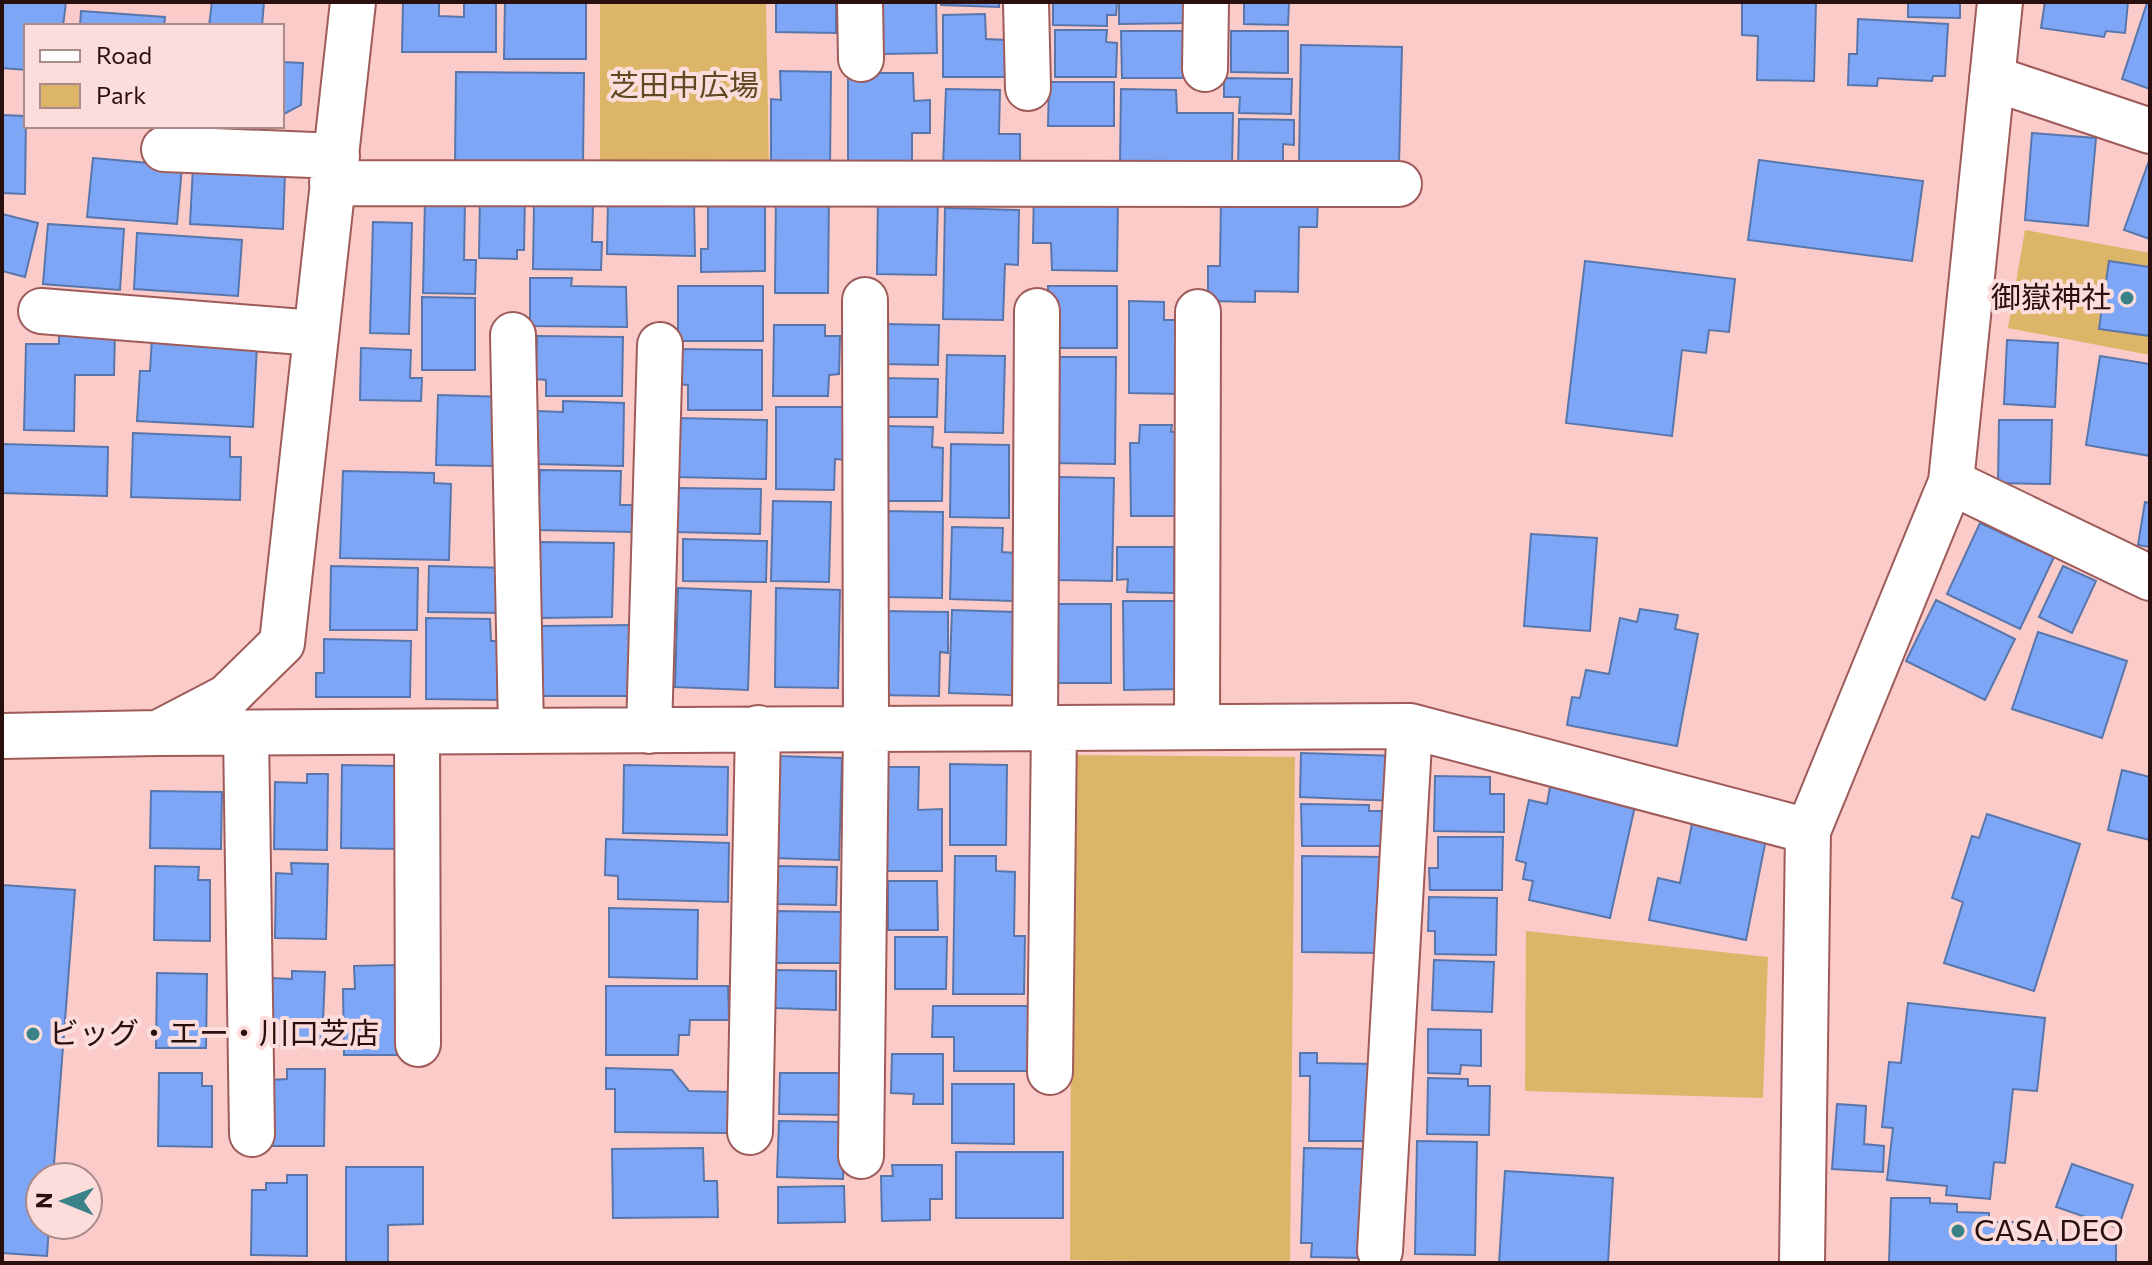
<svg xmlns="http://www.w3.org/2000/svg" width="2152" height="1265" font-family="Commissioner,'Noto Sans JP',sans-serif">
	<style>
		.green { fill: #ddb569 }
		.building { fill: #7da7f6; stroke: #5976ac; stroke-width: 2 }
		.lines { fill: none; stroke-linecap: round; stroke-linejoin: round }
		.minor-casing { stroke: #9f5b59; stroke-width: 48 }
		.minor { stroke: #fff; stroke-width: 44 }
		.poi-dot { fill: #3a8287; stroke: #fddddb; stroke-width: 3 }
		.labels { text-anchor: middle; stroke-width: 8; stroke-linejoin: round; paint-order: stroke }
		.park-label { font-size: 30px; fill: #5d4922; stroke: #fddddb }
		.poi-label { font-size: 30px; fill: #2a0f0f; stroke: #fddddb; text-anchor: start }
	</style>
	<rect width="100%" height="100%" fill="#facbc8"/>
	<path class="green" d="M600,2h166l3,171 -169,-3z
		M2025,230l125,23v102l-142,-27z
		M1072,755l223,2 -5,506 -220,-3z
		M1526,931l242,26 -5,141 -238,-7z"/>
	<path class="building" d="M2,2h64l-3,24h-37v44l-24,-2z
		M212,2h52l-2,24h-53z
		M403,2h36v14l25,1v-15h32v50h-94z
		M505,2h81v57h-82z
		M776,2h60v31l-60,-1z
		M880,2h56l1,51 -56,1z
		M941,2h58v5l-58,-2z
		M1053,2h64l-1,13h-9v11l-54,-1z
		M1119,2h70v21l-70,1z
		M1244,2h45l-1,23 -44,-1z
		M1742,2h74l-2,79 -57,-1 1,-44 -16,-1z
		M1908,2h52v16l-52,-1z
		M2045,2h83l-3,31 -19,-2 -2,6 -63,-9z
		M2147,3l3,1v85l-28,-10z
		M81,11l84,6 -1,9h-84z
		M985,14l1,25 20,1 -1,37h-62v-62z
		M1858,19l90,5 -3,52h-12l-1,5 -54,-3 -1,8 -29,-1 1,-31h8z
		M1055,30h52l-1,12 11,1 -1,34h-61z
		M1121,31h69v47h-68z
		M1231,31h57v42l-57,-1z
		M1301,45l101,2 -3,118 -100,-2z
		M282,62l21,1 -2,42 -19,10z
		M780,71l51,1 -1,96h-59v-69l10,1z
		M456,72l128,1 -1,93h-128z
		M848,73h65l1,28 16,-1v33h-18v33l-64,1z
		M1224,78l68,1 -1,35 -52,-1 1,-16h-16z
		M1049,82h65v44h-66z
		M946,89l54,1 -1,44h21v34l-77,-2z
		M1121,89l55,1 1,23h56l-1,54 -112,-2z
		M2,115l24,1 -1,78 -23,-1z
		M1239,119l55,1v25l-11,-1v24l-45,-1z
		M2032,133l64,5 -8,88 -63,-6z
		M93,158l89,8 -5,58 -90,-7z
		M2150,158v81l-26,-9z
		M1759,160l164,21 -11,80 -164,-21z
		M193,167l92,4 -2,58 -93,-5z
		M1034,188l84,10 -1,73 -65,-1 -1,-27h-18z
		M480,192l45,1 -1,57h-7v9l-38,-1z
		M708,192h57v79l-64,1v-23h7z
		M776,192l53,1 -1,100h-53z
		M878,194l60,7 -2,74 -59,-1z
		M1221,197l97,1 -1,29h-18l-1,65 -43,-1v11l-47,-1v-35h12z
		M425,199l40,1 -1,60h12l-1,34 -52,-1z
		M608,199l86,2 1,55 -88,-2z
		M534,204l59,1 -1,37h10l-1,28 -68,-1z
		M945,208l74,2 -1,55 -13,-1 -2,56 -60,-1z
		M2,214l36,9 -13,54 -23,-6z
		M373,222l39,1 -3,111 -39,-1z
		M48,224l76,5 -4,61 -77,-6z
		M137,233l105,7 -4,56 -104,-7z
		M1585,261l150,18 -6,53 -20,-2 -3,23 -24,-3 -10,86 -106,-13z
		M2109,261l41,6v69l-51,-7z
		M530,278h42l-1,8 55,1 1,40 -97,-1z
		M678,286h85v55h-85z
		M1048,286h69v62h-69z
		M422,297l53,1v72h-53z
		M1129,301l35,1v18h20l-1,74 -54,-1z
		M883,324l56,1 -1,40 -56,-1z
		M774,325h51v11h15l-1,38 -10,1 -1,21h-55z
		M59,330l56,1 -1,44h-39l-1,56 -50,-1 2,-86h33z
		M537,336l86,1 -1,59h-76v-16l-10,-1z
		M152,338l105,6 -4,83 -116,-6 3,-50h10z
		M2007,340l51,3 -3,64 -51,-3z
		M361,348l50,2 -1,28h12l-1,23 -61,-1z
		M678,349l84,1v60h-74v-25l-11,-1z
		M947,355l58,1 -2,77 -58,-1z
		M2100,356l50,8v92l-64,-11z
		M1053,357h63l-1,107 -63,-1z
		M878,378l60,1 -1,38h-59z
		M438,395l69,2 -11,69 -60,-1z
		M563,401l61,2 -1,63 -88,-2 2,-53 26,1z
		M776,407h71l-1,53 -11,-1 -1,31 -58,-1z
		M677,418l90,2 -1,59 -90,-2z
		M1999,420h53l-2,64 -52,-1z
		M1140,425h32l-1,7 14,-1 -2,85h-52l-1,-73h9z
		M882,426l51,1 -1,20 11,1 -1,53h-61z
		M133,433l97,4v20h11l-1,43 -109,-3z
		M2,444l106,3 -1,49 -105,-3z
		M951,444l58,1v73l-59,-1z
		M540,470l81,1 -1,34h12v27l-94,-2z
		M343,471l91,2v10l17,1 -2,76 -109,-2z
		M1059,477l55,1 -2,103 -55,-1z
		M675,488l86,1 -1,45 -86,-2z
		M773,501l58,1 -2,80 -58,-1z
		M2145,502l5,1v44l-12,-2z
		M885,511l58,1 -1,86 -58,-1z
		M1980,523l74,34 -34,72 -73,-35z
		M952,527l51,1 -1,24 13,1 -2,48 -63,-2z
		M1531,534l66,4 -7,93 -66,-5z
		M683,539l84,2 -1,41 -83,-1z
		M538,542l76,1 -2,74 -73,1z
		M1117,547h57v46l-47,-1 1,-13 -11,1z
		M331,566l87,2 -1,62h-87z
		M429,566l81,2v45l-82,-1z
		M2063,566l33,15 -24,52 -33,-16z
		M678,588l73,3 -3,99 -73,-3z
		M776,588l64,2 -2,98 -63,-1z
		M1936,600l79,39 -30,61 -79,-39z
		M1123,601h64l-5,88 -58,1z
		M1054,604h57v79h-57z
		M1640,609l38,6 -3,14 23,5 -21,112 -110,-21 5,-28 8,1 6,-28 23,4 11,-56 17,4z
		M952,610l63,2 -3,83 -63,-2z
		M880,611l68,1v41l-8,-1 -1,44 -61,-1z
		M426,618l64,1 1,22h15l-1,59 -79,-1z
		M629,625v71h-88v-70z
		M2038,632l89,29 -25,77 -90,-29z
		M324,639l87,2 -1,56h-94v-24h8z
		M1301,753l97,3 -2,45 -96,-4z
		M775,756l67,2 -3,102 -67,-2z
		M950,764l57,1 -1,80h-56z
		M342,765l55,1 -1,83 -55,-1z
		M624,765l104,2 -1,68 -104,-2z
		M881,767h38l-1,43 24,-1v62h-61z
		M2122,770l28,7v63l-42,-10z
		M307,774h21l-1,76 -53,-1 1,-67 32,1z
		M1435,776l55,1v17h14v38l-70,-1z
		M1550,787l85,19 -25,112 -81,-18 4,-19 -10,-2 3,-16 -10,-3 13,-60 18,4z
		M151,791l71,1 -1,57 -71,-1z
		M1301,804l68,1v6h16l-1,35h-82z
		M1987,814l93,30 -46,147 -90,-28 19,-61 -11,-4 20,-62 7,2z
		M1692,824l74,15 -20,101 -97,-20 9,-42 22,5z
		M1438,837h65l-1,53h-72l-1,-22h9z
		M606,839l123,4 -1,59 -110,-3v-23l-13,-1z
		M955,856h41v15l19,1 -1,64h11l-1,58h-71z
		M1302,856l82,1 -1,96 -81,-1z
		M291,863l37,1 -2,75 -51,-1 1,-65 16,1z
		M155,866l44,1 -1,13h12v61l-56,-1z
		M776,866l61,1 -1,38 -61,-1z
		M888,881h49l1,49h-50z
		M2,885l73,5 -22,287h-13v48h9l-2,31 -45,-3z
		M1429,897l68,1 -1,57 -61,-1v-23h-7z
		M609,908l89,2 -1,69 -88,-2z
		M775,911l67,1v51h-67z
		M895,937h52l-1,52h-51z
		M1434,960l60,2 -2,50 -60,-2z
		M396,965l12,90h-64l-1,-66h12l-1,-23z
		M775,970l61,1v39l-62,-2z
		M292,971l33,1 -3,74 -54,-1 2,-67 22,1z
		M157,973l50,1 -1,74h-50z
		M606,986h122l1,34h-39l-1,15h-10l-1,20h-72z
		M1908,1003l137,15 -8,73 -24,-2 -8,74 -11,-1 -4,37 -44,-4 1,-9 -60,-6 6,-52 -11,-1 7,-65 12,1z
		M933,1006h96l1,65h-76v-34h-22z
		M1428,1029l53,1v36l-20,-1 -1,9 -32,-1z
		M1300,1053h17v10l60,1v77h-68l1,-65h-10z
		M892,1054h51v50h-30l1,-10 -23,-1z
		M606,1068l66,2 17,21 44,1 -1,41 -117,-1v-43h-9z
		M287,1069h38l-1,77h-54v-66l17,-1z
		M159,1073h43v13h10v61l-54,-1z
		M780,1073h63v42l-64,-1z
		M1428,1078l40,1v7h22l-1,49 -62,-1z
		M952,1084h62v60l-62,-1z
		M1837,1104l29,2 -2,38 20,2 -1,26 -51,-3z
		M779,1121l66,1 -2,57 -66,-2z
		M1417,1141l60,1 -2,113 -60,-1z
		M703,1148l1,33h13l1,36 -105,1 -1,-69z
		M1304,1148l65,1 -3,109 -55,-1 1,-14h-11z
		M956,1152h107v66h-107z
		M2072,1164l61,21 -15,43 -62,-21z
		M892,1165h50v34h-12v21l-48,1 -1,-45h12z
		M346,1167h77v57l-35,1v38h-42z
		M1505,1171l108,7 -5,85h-109z
		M287,1175h20v81l-56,-1 1,-65h14v-7h21z
		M844,1186l1,36 -67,1v-36z
		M1891,1198h39v5l27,1v8l32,1v9h37l-1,18 91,1v22h-227z"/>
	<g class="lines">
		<defs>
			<path id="minor" d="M860,2l1,57
				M1026,2l2,86
				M1205,69l1,-67
				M1992,78l158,53
				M164,149l173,7
				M332,183l1067,1
				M41,311l274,22
				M513,335l8,394
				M1951,482l199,96
				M1197,727l1,-415
				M1035,728l2,-417
				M649,731l11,-386
				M417,732l1,312
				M158,733l1252,-7 398,105
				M246,733l6,401
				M2,736l156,-3 69,-36 55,-54 71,-641
				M1050,1072l4,-344
				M750,1132l8,-404
				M861,1156l5,-427 -1,-429
				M1380,1251l30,-525
				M1802,1263l6,-432 143,-349 49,-480"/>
		</defs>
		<use href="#minor" class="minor-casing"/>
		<use href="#minor" class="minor"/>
	</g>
	<g class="poi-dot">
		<circle cx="2127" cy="298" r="8"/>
		<circle cx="33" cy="1034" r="8"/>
		<circle cx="1958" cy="1231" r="8"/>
	</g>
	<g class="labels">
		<g class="park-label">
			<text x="684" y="96">芝田中広場</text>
		</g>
		<g class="poi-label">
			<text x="2111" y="308" text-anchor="end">御嶽神社</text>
			<text x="49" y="1044">ビッグ・エー・川口芝店</text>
			<text x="1974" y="1241">CASA DEO</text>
		</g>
	</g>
	<rect width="2152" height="1265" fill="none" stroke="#2a0f0f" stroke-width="8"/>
	<rect x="24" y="24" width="260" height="104" fill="#fddddb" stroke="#a98b89" stroke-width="2"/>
	<rect x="40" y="50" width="40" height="12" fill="#ffffff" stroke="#a98b89" stroke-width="2"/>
	<text x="96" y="64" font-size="24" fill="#2a0f0f">Road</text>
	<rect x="40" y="84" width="40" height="24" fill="#ddb569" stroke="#a98b89" stroke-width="2"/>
	<text x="96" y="104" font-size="24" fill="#2a0f0f">Park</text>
	<g transform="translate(64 1201) rotate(271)"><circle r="38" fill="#fddddb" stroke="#a98b89" stroke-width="2"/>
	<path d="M0-6L14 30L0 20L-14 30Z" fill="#3a8287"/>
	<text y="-12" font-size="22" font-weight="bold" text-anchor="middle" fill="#2a0f0f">N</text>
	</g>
</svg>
